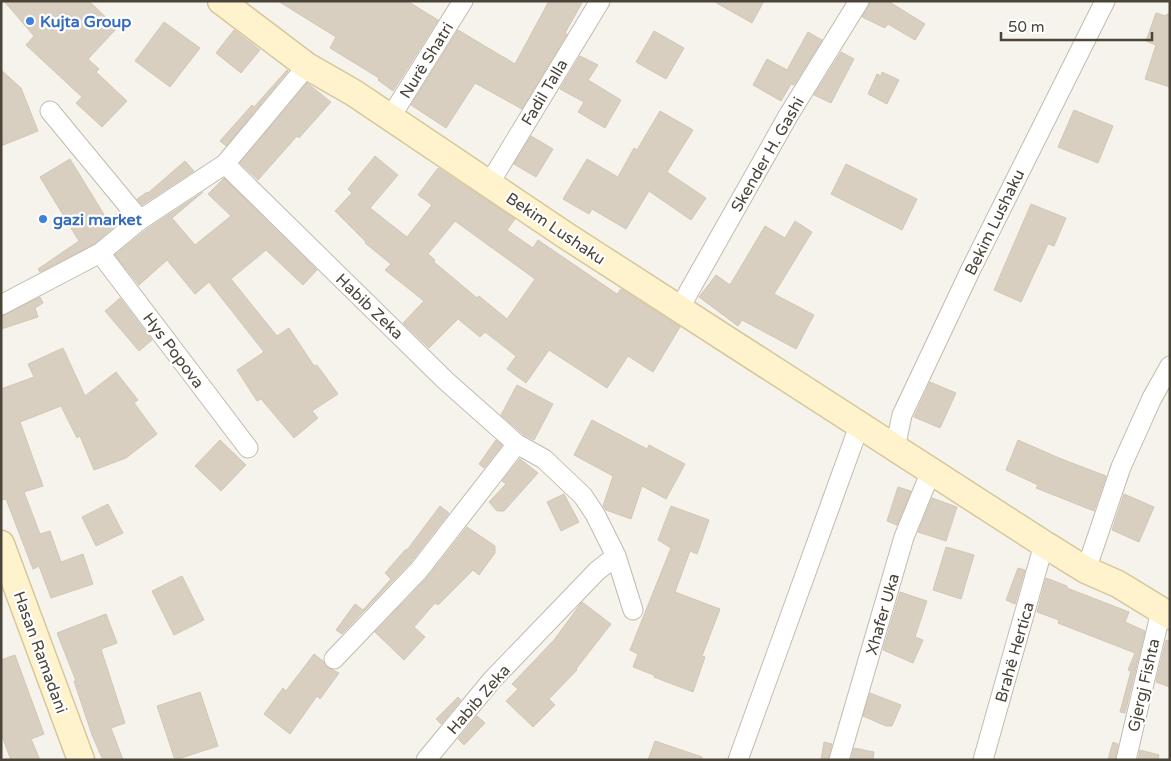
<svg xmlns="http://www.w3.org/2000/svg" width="1171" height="761" font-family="'Varela Round',sans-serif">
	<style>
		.building { fill: #d8cfc1; stroke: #d3c7b4; fill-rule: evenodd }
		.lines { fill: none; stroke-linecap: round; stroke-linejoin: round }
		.street-casing { stroke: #c2bbae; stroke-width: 21 }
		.secondary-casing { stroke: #d6c79b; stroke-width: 29 }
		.street { stroke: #fff; stroke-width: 19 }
		.secondary { stroke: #fff3cd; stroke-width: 26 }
		.shop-dot { fill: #3f7fe0; stroke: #fff; stroke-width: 2 }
		.labels { text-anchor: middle; stroke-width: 4.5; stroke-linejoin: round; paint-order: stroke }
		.shop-label { font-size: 16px; font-weight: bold; fill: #366cbe; stroke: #fff; text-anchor: start }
		.street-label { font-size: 16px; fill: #4b4439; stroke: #fff }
	</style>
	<rect width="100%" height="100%" fill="#f6f3ec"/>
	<path class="building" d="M4,1h85l28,27 -29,31 11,10 -3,3 31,29 -25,26 -26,-24 6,-6 -56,-52 8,-9z
		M278,1h129l31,19 -45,71 -15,-11 1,-2 -49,-30 6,-11z
		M549,1h34l-18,32 2,1 -45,75 -47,-26 -29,45 -35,-23 47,-75 57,34z
		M713,1h51l-12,22z
		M871,1h17l37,23 -10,16 -27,-16 -3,4 -23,-11z
		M1156,13l10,3 1,-2h3v73l-25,-8 11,-34 -10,-4z
		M164,22l36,26 -30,39 -35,-26z
		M234,30l26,20 -19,23 -25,-20z
		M654,31l30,17 -18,31 -30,-17z
		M808,32l14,8 -28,45 -3,-1 -10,17 -28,-16 14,-26 20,11z
		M841,52l13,7 -23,44 -17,-8z
		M580,56l18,9 -10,15 33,20 -16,28 -27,-16 6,-10 -24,-13z
		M1,70l20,18 17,43 -37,15z
		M287,70l1,1 -62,75 -6,-5 32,-36 2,2z
		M882,72l17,8 -12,24 -19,-10 9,-20 4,2z
		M307,83l24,19 -32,36 -2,-2 -39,44 -18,-17z
		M1074,110l39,16 -15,37 -40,-16z
		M660,111l33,19 -26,42 39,26 -15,22 -42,-29 -23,38 -34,-20 -3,5 -26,-15 24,-40 31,18 16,-29 3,2z
		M531,136l22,13 -17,28 -22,-13z
		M375,156l23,19 -28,33 37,29 25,-32 -14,-10 20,-27 77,51 -8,11 26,18 5,-8 79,54 4,-5 59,38 -27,45 -25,-16 -21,32 -58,-38 -23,33 -19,-14 9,-13 -31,-24 -5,5 -22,-18 -29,29 -26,-25 21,-22 -39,-31 6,-6 -26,-21 1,-1 -31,-31 17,-18 -4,-4zM455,221l80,58 -28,40 -28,-23 -2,2 -43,-36 1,-2 -7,-6z
		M70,159l38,62 11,-9 5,6 -30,26 -54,28 -2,-3 41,-28 -39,-64z
		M185,161l9,10 -52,34 -5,-6 10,-7 1,1z
		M846,164l71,35 -15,31 -71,-36z
		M224,178l93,92 -14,15 -37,-35 -35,29 46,57 12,-8 25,38 3,-1 21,29 -26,17 6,7 -24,20 -33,-39 -4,2 -20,-31 27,-18 -55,-70 -14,12 -28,-34 -28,25 -24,-30 32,-26 56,-37 -31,26 23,27 36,-29 -23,-22z
		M1031,204l35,14 -12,28 -6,-2 -27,58 -27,-12z
		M795,221l17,11 -38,62 40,21 -18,34 -54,-29 -4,6 -39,-29 17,-22 14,10 35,-59 20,12z
		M40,297l3,6 -8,5 3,9 -37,12v-13z
		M120,298l32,42 -13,11 -34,-40z
		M63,348l22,48 31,-24 22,28 -4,3 23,31 -31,24 -32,12 -14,-34 -3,2 -16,-32 -41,16 23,64 -19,6 16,42 10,-3 11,31 22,-8 10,30 -42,14 -12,-32 -6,3 -27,-70 -5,1v-111l33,-12 -6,-13z
		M930,382l26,11 -16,35 -26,-11z
		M517,385l36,19 -19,36 -10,-5 -23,-20z
		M592,420l55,29 2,-4 36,19 -19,35 -24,-13 -11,33 -25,-9 -3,-4 10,-30 -39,-21z
		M220,440l26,25 -25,26 -26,-25z
		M496,440l6,5 -18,23 -5,-4z
		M1018,440l41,18 47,18 -12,35 -58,-23 2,-3 -32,-15z
		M520,459l18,14 -34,38h-7l-8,-9 17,-18 -4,-3z
		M898,487l13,4 -14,34 -10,-4z
		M564,494l15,28 -18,9 -14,-29z
		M1124,494l30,13 -15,35 -27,-12z
		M932,498l25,9 -11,34 -28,-9z
		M108,504l15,29 -27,13 -14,-29z
		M440,506l9,7 -39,50 -68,71 -6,-4 19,-26 8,6 28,-31 -6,-6 21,-24 1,1z
		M671,506l38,14 -12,34 -7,-3 -15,41 45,17 -18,47 3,1 -12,35 -39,-15v-2l-21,-8 5,-13 -8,-4 41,-102 -13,-8z
		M467,527l28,19v7l-16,22 -6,-5 -35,35 -3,-2 -21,24 11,10 -21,23 -29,-28 52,-54z
		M946,547l28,8 -13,44 -28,-9z
		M1018,568l7,2 -10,34 -9,-4z
		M182,576l22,44 -30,15 -22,-44z
		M1046,578l21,8v2l62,24 -4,10 20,9 -20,82 -5,-1 11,-41 -3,-1 7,-17 -77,-30 1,-3 -22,-8z
		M900,592l27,9 -12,36 8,3 -10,23 -30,-13z
		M582,602l29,22 -35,45 1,1 -28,29 6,6 -22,22 -27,-26 12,-12 -6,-5 42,-44z
		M106,614l11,29 -16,6 24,74 -14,5 12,32h-20l-11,-25 -18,-54h2l-19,-48z
		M1166,640l4,1v46l-14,-5z
		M314,654l9,7 4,6 12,6 -19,26 -3,-3 -27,38 -26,-20 19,-26 3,3z
		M15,655l29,79 -13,5 9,21h-29l-10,-26v-74z
		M200,692l18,54 -43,14 -18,-54z
		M870,693l31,12 -9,21h-6l-23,-10z
		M458,697l3,3 -20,24 -5,-5z
		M477,716l8,7 -21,22 -6,-6z
		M655,741l47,16v3h-54z
		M824,742l8,2 -4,16h-7z
		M1113,742l5,2 -3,16h-7z
		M854,748l20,4 -1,8h-22z
		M1140,750l19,5 -1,5h-20z"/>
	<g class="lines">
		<defs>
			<path id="street" d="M50,111l90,109
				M390,118l73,-117
				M225,164l221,217 71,63 27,15 39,37 12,18 21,42 17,54
				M489,184l111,-183
				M100,253l148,195
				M1,305l99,-52 40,-33 85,-56 82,-98
				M679,309l109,-193 71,-115
				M895,448l7,-33 69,-146 134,-268
				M1086,570l35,-103 31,-69 18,-32
				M334,659l85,-89 98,-126
				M426,760l66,-80 105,-109 19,-15
				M738,760l121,-334
				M839,760l65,-223 27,-66
				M983,760l61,-216
				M1126,760l35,-149"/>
			<path id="secondary" d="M221,1l86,65 47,27 211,142 479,309 42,26 32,14 52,32
				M1,544l80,216"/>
		</defs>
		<use href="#street" class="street-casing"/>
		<use href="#secondary" class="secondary-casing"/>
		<use href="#street" class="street"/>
		<use href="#secondary" class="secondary"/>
	</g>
	<g class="shop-dot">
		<circle cx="30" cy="21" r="5"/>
		<circle cx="43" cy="219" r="5"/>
	</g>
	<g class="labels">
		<g class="shop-label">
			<text x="40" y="27">Kujta Group</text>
			<text x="53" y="225">gazi market</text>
		</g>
		<g class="street-label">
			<text transform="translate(426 60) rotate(-58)" y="6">Nurë Shatri</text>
			<text transform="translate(544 92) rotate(-59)" y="6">Fadil Talla</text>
			<text transform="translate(767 154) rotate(-60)" y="6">Skender H. Gashi</text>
			<text transform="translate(994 222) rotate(-64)" y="6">Bekim Lushaku</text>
			<text transform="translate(556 228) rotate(34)" y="6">Bekim Lushaku</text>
			<text transform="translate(370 306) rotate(44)" y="6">Habib Zeka</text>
			<text transform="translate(174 350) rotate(53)" y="6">Hys Popova</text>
			<text transform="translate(882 614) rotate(-74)" y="6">Xhafer Uka</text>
			<text transform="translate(41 652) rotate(70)" y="6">Hasan Ramadani</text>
			<text transform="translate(1014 652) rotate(-74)" y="6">Brahë Hertica</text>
			<text transform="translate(1143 685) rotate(-77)" y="6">Gjergj Fishta</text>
			<text transform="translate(478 699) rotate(-49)" y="6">Habib Zeka</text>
		</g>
	</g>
	<rect width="1171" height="761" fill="none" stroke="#4b4439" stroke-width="5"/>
	<path d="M1001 32v8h151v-8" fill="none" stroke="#4b4439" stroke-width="2.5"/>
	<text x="1008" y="32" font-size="15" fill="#4b4439" stroke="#ffffff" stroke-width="4" paint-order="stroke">50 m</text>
</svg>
